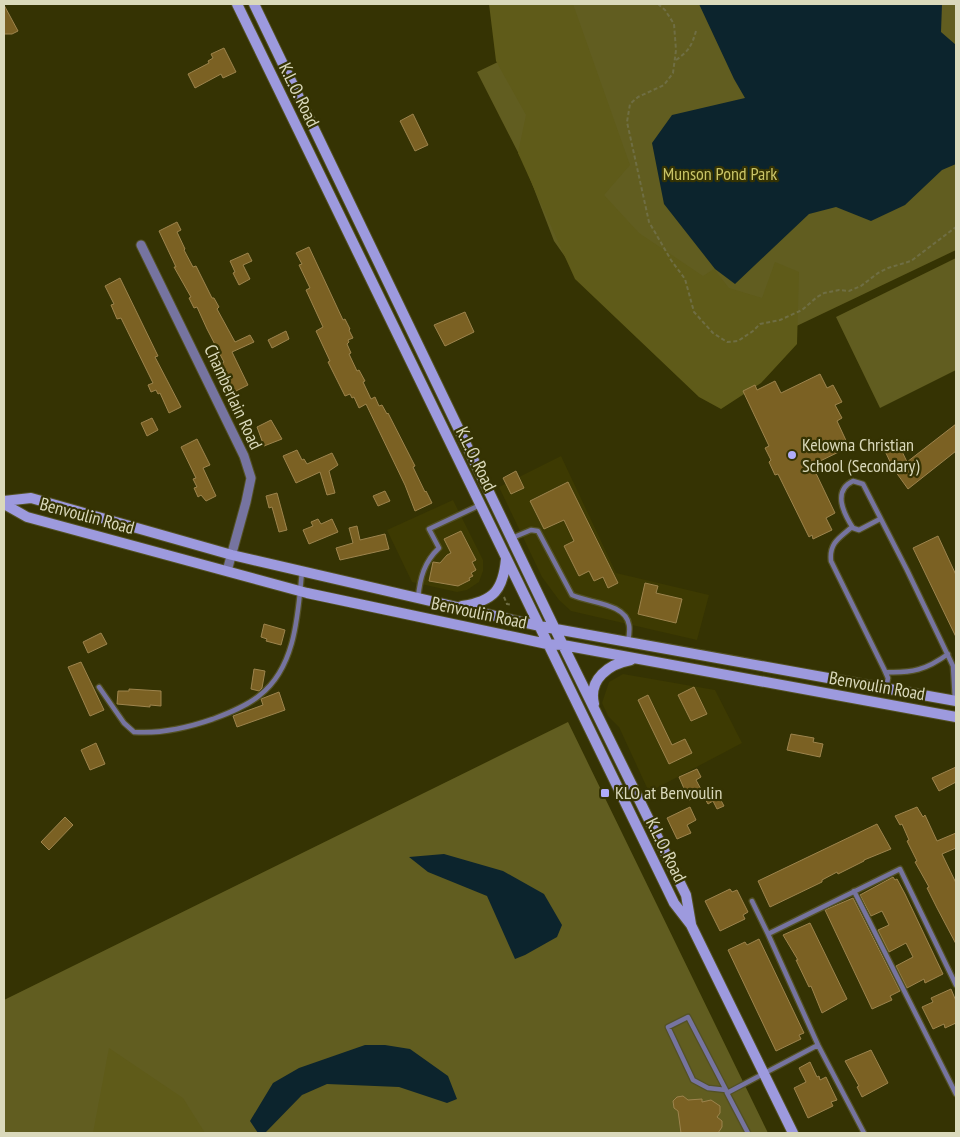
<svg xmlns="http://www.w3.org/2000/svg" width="960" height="1137" font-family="'PT Sans Narrow',sans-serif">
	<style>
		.built { fill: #3d3a02 }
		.green { fill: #615d20 }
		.forest { fill: #5f5b19 }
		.water { fill: #0c242d }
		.building { fill: #7b6123; stroke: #9d844d }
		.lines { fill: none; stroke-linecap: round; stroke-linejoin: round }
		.lane-casing { stroke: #535124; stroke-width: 7 }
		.street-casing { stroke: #535124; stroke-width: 11 }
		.secondary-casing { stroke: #535124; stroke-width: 12 }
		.path { stroke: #6f6e44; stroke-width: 2; stroke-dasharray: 4 2.5; stroke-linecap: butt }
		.lane { stroke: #7674a0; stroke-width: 4.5 }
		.street { stroke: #7674a0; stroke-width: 9 }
		.secondary { stroke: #9d9ade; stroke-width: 10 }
		.poi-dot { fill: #b1adfa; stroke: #353303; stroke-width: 2 }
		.labels { text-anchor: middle; stroke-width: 4.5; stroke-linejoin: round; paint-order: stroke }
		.street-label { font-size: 18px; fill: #dad9bb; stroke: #353303 }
		.park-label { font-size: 18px; fill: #c9c467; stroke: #353303 }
		.poi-label { font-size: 18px; fill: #dad9bb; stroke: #353303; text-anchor: start }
	</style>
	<rect width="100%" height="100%" fill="#353303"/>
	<path class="built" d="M561,456l55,117 93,22 -12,45 -126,-29 -12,-11 -17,-23 -43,-90z
		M453,500l30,60v11l-4,11 -12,8 -10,2 -45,-10 -25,-52z
		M623,674l92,16 27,53 -93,49 -30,-65 -11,-11 -6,-13 7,-21z"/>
	<path class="green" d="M539,4h417v246l-241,115 -135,-87 -26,-37 -28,-73 -49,-96 77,-37z
		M956,258v112l-76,38 -44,-91z
		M568,722l200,411h-764v-133z"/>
	<path class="forest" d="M489,4h84l57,161 -26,30 35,38 64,43 11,-7 15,19 33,10 13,-36 24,10 -2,72 -36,39 -40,26 -22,-12 -124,-118 -57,-126 8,-38 -30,-54z
		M109,1048l74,50 22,35h-112z"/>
	<path class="water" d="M699,4h243l-1,28 15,13v119l-14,6 -37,35 -34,16 -35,-14 -27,7 -74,70 -20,-15 -51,-65 -12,-61 20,-28 73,-17 -11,-19z
		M444,854l59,17 41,23 18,31 -5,12 -32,18 -10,4 -28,-63 -59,-24 -19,-15z
		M365,1045h20l25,4 38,27 9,23 -10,4 -48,-16 -72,-3 -25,11 -37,38h-7l-8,-12 23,-38 26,-15z"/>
	<path class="building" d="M4,5l14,26 -6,3h-8z
		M224,48l12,24 -13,6 -2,-4 -26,14 -7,-14 21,-11 -1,-2 5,-3 -2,-4z
		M413,114l15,31 -13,6 -15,-30z
		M177,222l4,8 -4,2 8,17 -1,1 9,17 3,-1 16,32h2l5,9 -2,2 18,33 15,-7 4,7 -22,10 16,33 -14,7 -13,-28 3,-2 -17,-33 -10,-22 -3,1 -5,-10 2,-1 -17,-30h2l-17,-36z
		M309,247l34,73 2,-1 5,10 -1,1 4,8 -5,2 1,2 -2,2 4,9 -2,1 8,17 2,-1 6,11 -2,1 8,17 4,-2 4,9 3,-1 5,9 1,-1 27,53 -2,1 12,25 1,-1 6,12 -17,8 -10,-26 -39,-81 -7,4 -5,-11 -2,1 -2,-4 -5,2 -17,-34 2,-1 -14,-30 7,-4 -17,-37 4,-2 -11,-23 3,-1 -6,-11z
		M248,253l4,8 -9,4 7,14 -11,6 -6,-12 2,-1 -5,-11z
		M120,278l38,78 -3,1 26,50 -12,6 -9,-20 -2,1 -2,-4 -5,2 -3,-7 5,-2 -32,-65 -4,1 -6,-14 3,-1 -9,-18z
		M465,312l9,20 -29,14 -11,-21z
		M286,331l3,8 -17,9 -4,-8z
		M820,374l7,14 6,-3 9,17 -7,3 7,13 -5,3 12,26 -37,18 23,48 -9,5 6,12 -19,9 -1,-4 -3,2 -31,-63 -3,1 -6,-13 2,-2 -6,-12 4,-2 -26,-55 12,-6 2,5 18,-9 6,12z
		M152,418l6,12 -11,6 -6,-13z
		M271,420l11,19 -18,7 -7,-19z
		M956,424v27l-48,38 -15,-21 -8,-17 14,-6 8,17z
		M197,439l13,26 -7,3 13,28 -10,5 -5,-6 -3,2 -4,-9 3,-1 -4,-8 3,-1 -15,-31z
		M297,450l5,10 2,-1 3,5 25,-11 6,12 -9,6 6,22 -8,2 -7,-23 -24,11 -13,-27z
		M516,471l8,17 -13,6 -8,-16z
		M568,482l50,101 -10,5 -5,-11 -9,4 -5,-10 -10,5 -15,-30 10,-5 -10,-21 -20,9 -14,-28z
		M385,491l5,10 -12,5 -5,-10z
		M277,493l10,37 -8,2 -7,-25 -3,1 -3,-12z
		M318,519l3,5 11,-5 6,13 -29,12 -6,-14 10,-4 -2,-4z
		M357,526l3,14 25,-6 4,15 -49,11 -4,-12 17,-5 -4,-15z
		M461,531l15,29 -4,2 4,8 -5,3 2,3 -4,2 1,2 -12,6 -29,-5 4,-19 7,1 7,-8 4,-2 -7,-14z
		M938,536l18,39v62l-43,-89z
		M645,583l13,3 -2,7 26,6 -6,24 -38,-9z
		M264,624l21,6 -4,15 -15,-4 1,-2 -6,-2z
		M101,633l6,11 -19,9 -5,-11z
		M81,662l23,48 -14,6 -22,-49z
		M254,669l11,2 -3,17 -3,3 -8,-2z
		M694,687l13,27 -16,7 -13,-26z
		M129,689l32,2v15l-11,-1v2l-33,-3 1,-13h11z
		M279,692l6,18 -48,17 -4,-11 30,-11 -2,-6z
		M648,695l24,50 13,-6 7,14 -23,11 -31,-64z
		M791,734l23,4 -1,4 10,2 -3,13 -33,-7z
		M96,743l9,21 -15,6 -9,-20z
		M956,767v15l-17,9 -7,-13z
		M697,769l4,8 -5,3 7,13 -14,7 -10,-23z
		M716,791l8,15 -7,3 -4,-8 -5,3 -4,-7z
		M690,807l6,13 -9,5 4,8 -14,6 -10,-21z
		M917,807l6,10 2,-2 12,26 19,-8v15l-14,6 14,29v61l-19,-36 -10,-20 2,-1 -14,-25 2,-1 -10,-20 2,-1 -7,-16 -2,1 -5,-9z
		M65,817l8,8 -24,25 -8,-8z
		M877,824l14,25 -27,11v1l-26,13 -1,-2 -15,8v2l-52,25 -12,-26z
		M893,877l2,3 2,-1 8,15 38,80 -18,9 -1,-4 -17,9 -11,-22 17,-9 -7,-14 -17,9 -11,-22 11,-5 -7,-14 -11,5 -11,-21z
		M730,889l2,3 5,-2 11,22 -5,3 2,4 -25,12 -15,-30z
		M853,898l47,93 -10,5 2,4 -20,9 -47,-99z
		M810,923l37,76 -25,14 -11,-27 -2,1 -13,-27h2l-15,-25z
		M759,939l45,94 -5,2 2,4 -25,12 -48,-101 17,-8 2,3z
		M951,989l5,12v22l-11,5 -1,-4 -11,5 -11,-22 11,-5 -2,-4z
		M871,1050l17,33 -26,14 -5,-10 2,-1 -14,-25z
		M810,1062l7,15 2,-1 1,4 6,-3 11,23 -6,2 2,4 -25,12 -14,-30 12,-6 -7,-14z
		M683,1096l5,4 14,-1v3l9,-2 9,6v7l-3,4 5,4v6l-4,6h-37l-3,-22 -4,-3 -1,-7 4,-4z"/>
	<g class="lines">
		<defs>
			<path id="lane" d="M880,519l-21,11 -6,-2c-9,-14 -21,-37 0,-47l10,3 44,86 46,96 2,34
				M852,527c-13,11 -23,16 -21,34l53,108 4,9 -2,10
				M512,538l19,-8 7,1 34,64c17,8 54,8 57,30 1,5 0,11 -1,16
				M418,598c2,-20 6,-36 21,-50l-10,-19 51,-24
				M886,672c26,1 40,-2 62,-18
				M99,687l25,36 10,9c27,2 53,-4 79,-13 16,-6 34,-13 47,-24 36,-28 38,-82 42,-124
				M854,891l102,203
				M752,901l16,33
				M726,1090l-38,-73 -20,10 25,53 15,8 18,2 1,3 91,-48
				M727,1093l21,40
				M864,1133l-46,-88 -50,-111 132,-65 56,116"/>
			<path id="street" d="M141,245l103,211 7,22 -5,24 -19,69"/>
			<path id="secondary" d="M237,4l437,899 17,22 102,208
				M254,4l301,625 131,266 5,29
				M4,501l27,-3 201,57 307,71 417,75
				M4,504l23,13 280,76 240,51 16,1 393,72
				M462,606c32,-5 41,-16 44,-47
				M594,704c-6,-25 15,-40 37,-44"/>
		</defs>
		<use href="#lane" class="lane-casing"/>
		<use href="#street" class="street-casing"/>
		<use href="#secondary" class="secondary-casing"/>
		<path class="path" d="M658,4l7,6 9,14 2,26 -3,23 -9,12 -26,12 -8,7 -3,18 22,100 22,38 14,19 9,33 19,21 14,9 11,-1 15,-10 7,-7 20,-4 22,-10 15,-13 7,-4 15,-3 10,1 12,-5 17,-13 10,-5 23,-7 45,-34
			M676,60c13,-9 16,-15 20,-29
			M504,597l3,7 5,1"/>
		<use href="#lane" class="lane"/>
		<use href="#street" class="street"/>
		<use href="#secondary" class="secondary"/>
	</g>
	<g class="poi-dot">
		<circle cx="792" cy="455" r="5"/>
		<rect x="600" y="788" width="10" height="10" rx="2.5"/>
	</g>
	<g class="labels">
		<g class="street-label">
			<text transform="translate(299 95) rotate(64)" y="6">K.L.O. Road</text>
			<text transform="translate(233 397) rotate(65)" y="6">Chamberlain Road</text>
			<text transform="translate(476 459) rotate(64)" y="6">K.L.O. Road</text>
			<text transform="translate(87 516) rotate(15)" y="6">Benvoulin Road</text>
			<text transform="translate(479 613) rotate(12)" y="6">Benvoulin Road</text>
			<text transform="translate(877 686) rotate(10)" y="6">Benvoulin Road</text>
			<text transform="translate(666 850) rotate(64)" y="6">K.L.O. Road</text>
		</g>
		<g class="park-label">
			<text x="720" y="180">Munson Pond Park</text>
		</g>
		<g class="poi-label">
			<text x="802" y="451">Kelowna Christian<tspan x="802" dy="21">School (Secondary)</tspan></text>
			<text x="615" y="799">KLO at Benvoulin</text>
		</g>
	</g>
	<rect width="960" height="1137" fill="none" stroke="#dad9bb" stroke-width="10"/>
</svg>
